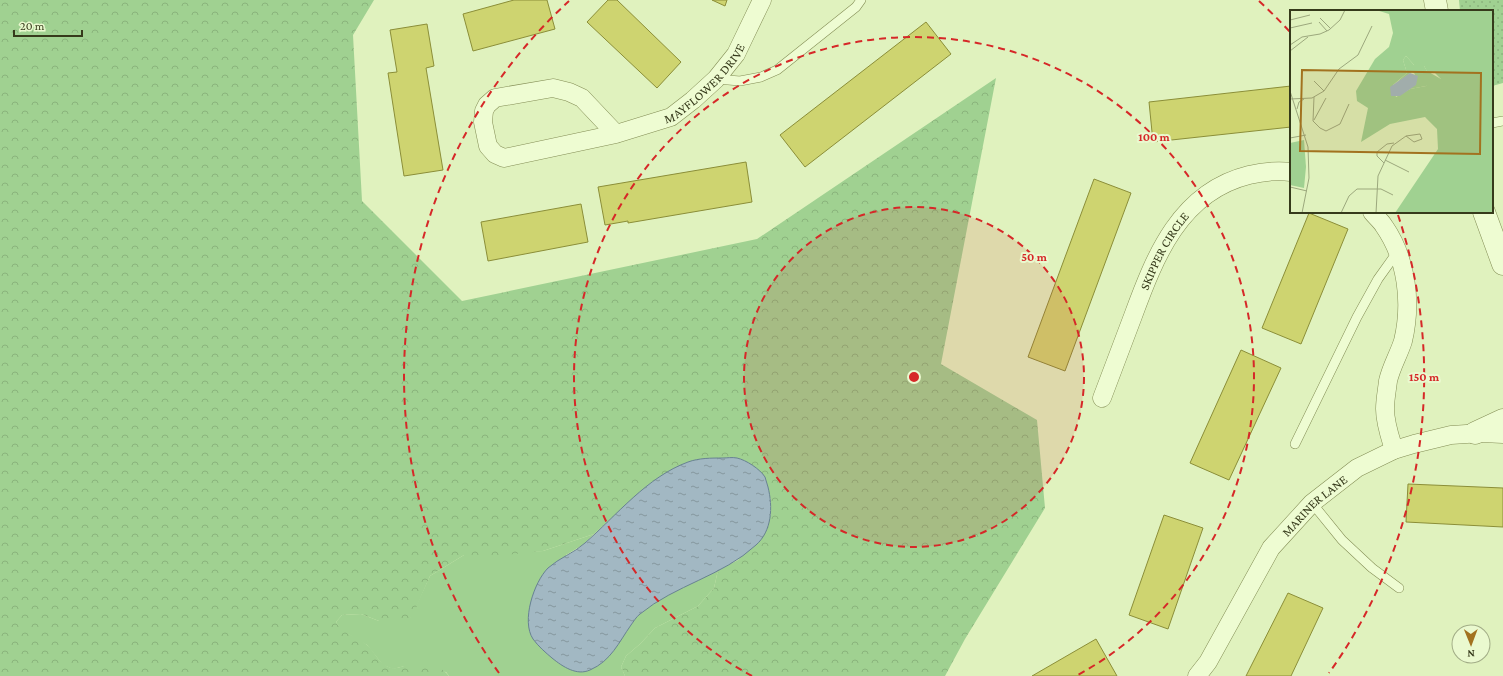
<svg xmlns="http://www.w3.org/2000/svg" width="1503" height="676" font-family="'Crimson Pro',serif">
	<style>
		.green { fill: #a0d191 }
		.forest { fill: url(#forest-crowns) }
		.park { fill: url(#park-dots) }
		.water { fill: url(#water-ripples); stroke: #688292 }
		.building { fill: #ced470; stroke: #8b8e38 }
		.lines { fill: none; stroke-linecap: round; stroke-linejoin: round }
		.service-casing { stroke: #838d55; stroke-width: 10 }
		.minor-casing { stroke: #838d55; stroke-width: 19 }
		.tertiary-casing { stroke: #838d55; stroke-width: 23 }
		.service { stroke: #eefcd2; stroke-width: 9 }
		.minor { stroke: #eefcd2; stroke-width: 18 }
		.tertiary { stroke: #eefcd2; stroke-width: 22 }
		.ring { fill: none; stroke: #d62828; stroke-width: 2; stroke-dasharray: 7 5 }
		.labels { text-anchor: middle; stroke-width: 4; stroke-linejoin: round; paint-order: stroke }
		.street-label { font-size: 13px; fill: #363a1b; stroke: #eaf9cf }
		.inset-road { fill: none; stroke: #9ca87d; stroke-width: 1 }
		.view { fill: #a2721f; fill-opacity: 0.15; stroke: #a2721f; stroke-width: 2 }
		.inset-edge { fill: none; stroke: #363a1b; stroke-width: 2 }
		.centre { fill: #d62828; stroke: #eaf9cf; stroke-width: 2 }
		.ring-label { font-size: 12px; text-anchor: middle; font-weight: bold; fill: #d62828; stroke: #eaf9cf; stroke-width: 4; stroke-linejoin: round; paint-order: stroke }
	</style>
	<defs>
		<pattern id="forest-crowns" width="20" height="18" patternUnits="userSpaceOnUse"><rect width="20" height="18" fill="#a0d191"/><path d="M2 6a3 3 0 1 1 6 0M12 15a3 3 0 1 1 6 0" fill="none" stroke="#8ab47c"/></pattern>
		<pattern id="park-dots" width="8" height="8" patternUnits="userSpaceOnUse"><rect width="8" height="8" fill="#a0d191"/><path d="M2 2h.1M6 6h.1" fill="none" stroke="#8ab47c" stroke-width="1.8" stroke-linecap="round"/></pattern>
		<pattern id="water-ripples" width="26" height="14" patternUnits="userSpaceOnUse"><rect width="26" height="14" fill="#a2b8c3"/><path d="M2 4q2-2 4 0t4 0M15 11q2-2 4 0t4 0" fill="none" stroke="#85979e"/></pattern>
	</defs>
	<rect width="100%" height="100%" fill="#e0f2be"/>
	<path class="green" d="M594,534l-10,10 -18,11 62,74 10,-14 22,-16 58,-29 -4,18 -16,18 -43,22 -15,16 -14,12 -5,11 4,9h-176l-3,-4 -41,-6 -12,3 -10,-4 -16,-20 -26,-15 -5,-8 6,-7 19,-1 18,7 32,-4 19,-41 34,-21 79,-4z"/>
	<path class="forest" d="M0,0h374l-21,35 9,166 100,100 295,-62 239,-161 -55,286 96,56 8,88 -80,131 -20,37h-320l-4,-9 5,-11 14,-12 15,-16 43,-22 16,-18 4,-18 20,-10 33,-45v-14l-6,-23 -27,-20 -32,1 -17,3 -17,8 -20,12 -58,52 -51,17 -47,5 -32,-1 -34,21 -18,41 -10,4 -13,1 -10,-1 -18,-7 -19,1 -6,7c9,14 20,13 31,23 9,8 12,20 25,23 3,1 8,-1 12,-2 15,-3 35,-4 45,10h-449z"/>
	<path class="park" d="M1459,0h44v83l-11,3v-75h-32z"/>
	<path class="water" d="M723,458c4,0 9,-1 14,0 9,2 23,11 28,19 1,3 2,7 3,10 5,20 4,44 -12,58 -33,31 -81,40 -116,69 -4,3 -6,7 -9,11 -12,17 -20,36 -41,45 -13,6 -27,-3 -38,-12 -6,-5 -14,-12 -19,-19 -12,-18 1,-57 15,-71 11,-10 26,-15 37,-25 32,-28 62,-66 103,-81 11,-4 23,-4 35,-4z"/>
	<path class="building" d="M514,0h33l8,29 -82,22 -10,-37z
		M608,0h9l64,62 -24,26 -70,-66z
		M712,0h15l-2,6z
		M926,22l25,32 -146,113 -25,-32z
		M427,24l7,42 -8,2 17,102 -39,6 -16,-103 9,-1 -7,-42z
		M1291,86v41l-138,15 -4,-40z
		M746,162l6,40 -124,21v-2l-23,4 -7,-38z
		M1094,179l37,14 -66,178 -37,-14z
		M581,204l7,38 -100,19 -7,-39z
		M1309,213l39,16 -47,115 -39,-16z
		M1241,350l40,18 -52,112 -39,-17z
		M1408,484l95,4v39l-97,-5z
		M1164,515l39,13 -35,101 -39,-14z
		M1288,593l35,15 -32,68h-45z
		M1096,639l21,37h-85z"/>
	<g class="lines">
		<defs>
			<path id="service" d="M716,79l24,2 21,-4 16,-7 79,-63 5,-7
				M1492,123l11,-2
				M1295,444l62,-127 21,-38 20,-28
				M1312,503l30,37 30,28 27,20"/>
			<g id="minor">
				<path id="s1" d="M616,134l-34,-36 -13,-6 -16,-4 -58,10 -8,7 -3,6 -1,11 5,24 7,8 9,4 112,-24 55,-17 22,-17 23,-21 20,-25 26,-54"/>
				<path d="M1372,212c4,5 9,9 12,14 23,33 28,77 19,115 -4,13 -12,26 -15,40 -1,9 -3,19 -3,28 0,14 5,28 9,41"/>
				<path id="s2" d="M1102,398c10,-27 21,-55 31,-82 22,-60 47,-124 116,-141 13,-3 28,-5 42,-3"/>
				<path id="s3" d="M1197,676l11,-14 63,-114 41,-45 45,-35 37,-18 20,-6 37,-9 31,-2 21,1"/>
			</g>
			<path id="tertiary" d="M1435,0l2,11
				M1484,212l19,52
				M1475,433l28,-13"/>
		</defs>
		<use href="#service" class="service-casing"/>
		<use href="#minor" class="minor-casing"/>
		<use href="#tertiary" class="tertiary-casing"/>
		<use href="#service" class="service"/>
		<use href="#minor" class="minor"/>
		<use href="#tertiary" class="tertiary"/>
	</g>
	<circle cx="914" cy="377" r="170" fill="#d62828" fill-opacity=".12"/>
	<g class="ring">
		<circle cx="914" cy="377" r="170"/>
		<path d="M752 676A340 340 0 1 1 1076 676"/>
		<path d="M499 673A510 510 0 0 1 569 1M1259 1A510 510 0 0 1 1290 32M1398 215A510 510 0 0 1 1329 673"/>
	</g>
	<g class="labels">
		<g class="street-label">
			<text dy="5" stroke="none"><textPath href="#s1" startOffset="432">MAYFLOWER DRIVE</textPath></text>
			<text dy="5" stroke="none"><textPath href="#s2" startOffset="160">SKIPPER CIRCLE</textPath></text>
			<text dy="5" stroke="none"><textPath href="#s3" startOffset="209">MARINER LANE</textPath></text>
		</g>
	</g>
	<g transform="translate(1290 10)">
		<rect width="203" height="203" fill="#e0f2be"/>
		<path d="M116,46l8,9 10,1 3,5 14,8 -15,7 -16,3 5,-15 -3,-2 -17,12 12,-11 -4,-13z" fill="#a0d191"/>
		<path d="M86,0h117v203h-98l43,-64 -1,-20 -12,-12 -35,7 -29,18 7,-34 -11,-7 -1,-10 19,-32 14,-12 4,-14 -4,-19zM116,46l9,10h9l4,7h7l6,6h-9l-6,7 -16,3 -14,8 -3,-12 14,-12 -4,-13z" fill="#a0d191" fill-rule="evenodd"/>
		<path d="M14,130l2,27 -2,21 -14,-3v-42z" fill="#a0d191"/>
		<path d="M120,63l8,3 -2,9 -16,11h-9l-1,-9z" fill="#a2b8c3"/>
		<path class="inset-road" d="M30,8l11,11M0,10l20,-5M29,12l8,9M0,18l22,-5M0,35l12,-8 18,-3 9,-4 11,-10 5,-10M0,41l18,-14M24,71l10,10M0,81l18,56 1,31 -7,35M24,87l-1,24 7,7 6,3 14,-7 9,-20M0,89l22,-1 12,-7 15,-22 19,-14 14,-29M7,99l2,-7 5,-3M24,110l12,-22M0,128l16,-3M95,150l24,12M94,153l-7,-7v-4l10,-8 7,-1M0,177l17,4M51,203l8,-17 8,-7h24l12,6M86,203l2,-37 14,-30 14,-10 14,-2 2,5 -8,3 -8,-6"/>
		<path class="view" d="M12,60l179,3 -1,81 -180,-3z"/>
		<rect width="203" height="203" class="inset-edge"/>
	</g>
	<circle cx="914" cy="377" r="6" class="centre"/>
	<g class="ring-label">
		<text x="1154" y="141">100 m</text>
		<text x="1034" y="261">50 m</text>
		<text x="1424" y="381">150 m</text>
	</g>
	<g transform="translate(1471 644) rotate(179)"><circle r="19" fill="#eaf9cf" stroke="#a2ad87"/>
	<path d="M0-3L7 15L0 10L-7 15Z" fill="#a2721f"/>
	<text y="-6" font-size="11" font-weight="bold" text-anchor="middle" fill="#363a1b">N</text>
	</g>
	<path d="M14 30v6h68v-6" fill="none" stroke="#363a1b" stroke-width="2"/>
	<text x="20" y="30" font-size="12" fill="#363a1b" stroke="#eaf9cf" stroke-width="3" paint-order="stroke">20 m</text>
</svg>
